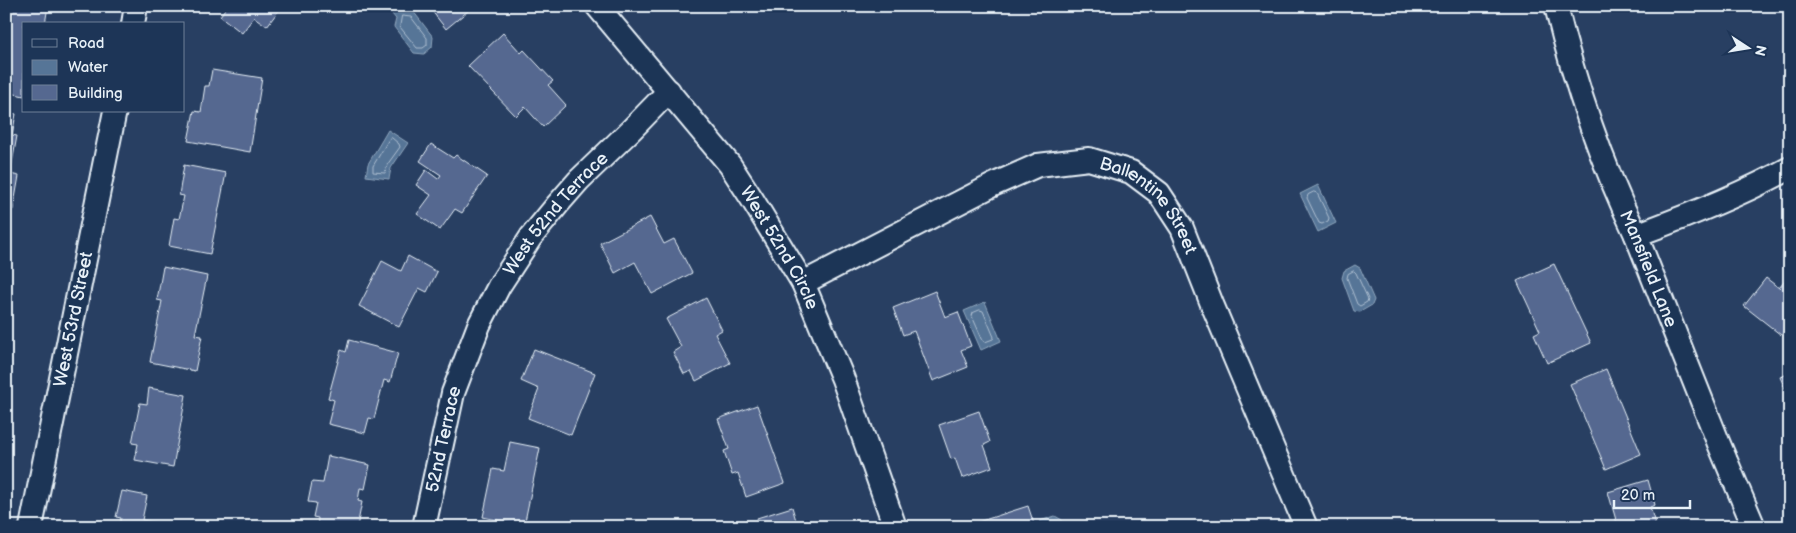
<svg xmlns="http://www.w3.org/2000/svg" width="1796" height="533" font-family="'Balsamiq Sans',sans-serif">
	<style>
		.water { fill: #567597; stroke: #90a7be }
		.lines { fill: none; stroke-linecap: round; stroke-linejoin: round }
		.shore { stroke: #aebfd1; stroke-width: 1 }
		.building { fill: #556890; stroke: #e8f1f8 }
		.street-casing { stroke: #e8f1f8; stroke-width: 26 }
		.street { stroke: #1d3557; stroke-width: 22 }
		.labels { text-anchor: middle; stroke-width: 4; stroke-linejoin: round; paint-order: stroke }
		.street-label { font-size: 18px; fill: #e8f1f8; stroke: #1d3557 }
	</style>
	<rect width="100%" height="100%" fill="#283f62"/>
	<filter id="ink" filterUnits="userSpaceOnUse"><feTurbulence type="fractalNoise" baseFrequency=".02" numOctaves="2"/><feDisplacementMap in="SourceGraphic" scale="10" xChannelSelector="R" yChannelSelector="G"/><feConvolveMatrix kernelMatrix="1 2 1 2 8 2 1 2 1" color-interpolation-filters="sRGB"/></filter>
	<g filter="url(#ink)">
		<path class="water" d="M400,6l5,5h8l20,26 -1,10 -8,7 -10,-1 -20,-26 2,-8 -4,-5z
			M388,130l20,13 -17,25 -2,11 -23,-3 2,-12z
			M1318,185l18,38 -18,9 -18,-38z
			M1355,265l5,3 14,32 -2,5 -12,7 -6,-1 -12,-33 2,-7z
			M985,302l16,39 -20,9 -17,-39z
			M1055,516l7,4 2,7h-22l-2,-6z"/>
		<g class="lines">
			<path class="shore" d="M402,16l9,1 16,21v7l-4,3h-6l-17,-21z
				M392,138l7,6 1,3 -13,18 -2,8 -12,-1v-6l16,-27z
				M1314,192l3,1 12,25 -1,3 -6,3 -3,-1 -12,-25 1,-3z
				M1354,271l2,2 12,26 -1,3 -7,4 -3,-2 -10,-26 1,-4z
				M980,310l3,1 11,26 -1,2 -8,3 -2,-1 -11,-25 1,-3z"/>
		</g>
		<path class="building" d="M6,6h42l-3,18h-21v72l-18,-4z
			M227,6h47l5,4 -12,16 -13,-9 -12,16 -22,-17z
			M428,6h46l-28,23z
			M503,33l18,20 3,-3 29,31 -5,4 18,20 -23,22 -18,-20 -9,9 -48,-50z
			M212,70l50,8 -12,74 -62,-11 6,-30 7,1 4,-26h4z
			M6,112l10,2 -4,21 5,1 -7,38 9,2 -6,34 -7,-2z
			M431,144l22,14 3,-3 31,21 -25,37 -7,-4 -15,21 -23,-16 14,-19 -15,-10 10,-15 12,9 3,-4 -21,-14z
			M184,165l42,8 -16,81 -41,-8 5,-28 5,1 5,-23 -5,-1z
			M650,217l14,27 10,-5 18,34 -40,21 -17,-32 -20,11 -15,-30z
			M408,256l29,16 -10,20 -8,-4 -20,39 -40,-21 23,-45 19,10z
			M1554,264l37,79 -44,20 -13,-29 6,-3 -23,-50z
			M163,267l44,9 -12,59 7,1 -7,35 -45,-9 12,-61 -5,-1z
			M1790,275v49l-9,11 -37,-29 22,-28 13,10z
			M935,291l10,26 13,-5 13,34 -10,4 7,17 -35,14 -19,-50 -11,4 -10,-27z
			M706,298l16,32 -7,4 15,29 -34,18 -5,-10 -7,3 -11,-22 8,-5 -15,-28z
			M349,340l49,13 -8,29 -6,-2 -10,39 -5,-1 -4,15 -37,-9 6,-24 -6,-2 13,-48 5,2z
			M534,349l61,24 -24,62 -43,-17 11,-29 -18,-8z
			M1606,369l35,85 -35,15 -36,-85z
			M1790,373v27l-10,-23z
			M149,388l37,7 -13,72 -38,-7 3,-16 -6,-1 8,-40 7,1z
			M757,405l28,78 -39,14 -8,-24 -6,2 -8,-24 5,-2 -11,-30z
			M979,411l11,31 -6,3 8,22 -30,11 -7,-20 -4,1 -12,-34z
			M510,442l30,6 -16,78 -41,-9 10,-48 11,2z
			M328,456l42,9 -5,24 -5,-1 -2,13 4,1 -5,25 -11,-2 -1,2h-28l1,-9 -5,-1 3,-14 -8,-1 4,-20 11,1z
			M1648,480l7,25 -5,2 6,20h-38l-10,-35z
			M122,491l25,5 -5,24 22,4 -1,3h-44l2,-9 -5,-1z
			M1028,506l7,21h-59l-1,-4z
			M792,507l6,20h-38l-3,-9z"/>
		<g class="lines">
			<defs>
				<g id="street">
					<path id="s1" d="M597,6l133,159 22,34 51,84 40,96 52,148"/>
					<path id="s2" d="M1556,6c19,79 45,156 80,229l83,209 35,83"/>
					<path d="M133,24l3,-18"/>
					<path d="M1636,235c52,-19 105,-40 154,-67"/>
					<path id="s3" d="M803,283l192,-99 43,-19 51,-6 42,13 28,21 23,35 30,76 94,223"/>
					<path id="s4" d="M31,527l84,-416"/>
					<path id="s5" d="M424,527l29,-134 26,-68 20,-39 32,-49 27,-33 21,-24 52,-50 38,-39"/>
				</g>
			</defs>
			<use href="#street" class="street-casing"/>
			<use href="#street" class="street"/>
		</g>
	</g>
	<g class="labels">
		<g class="street-label">
			<text dy="6" stroke="none"><textPath href="#s3" startOffset="394">Ballentine Street</textPath></text>
			<text dy="6" stroke="none"><textPath href="#s5" startOffset="346">West 52nd Terrace</textPath></text>
			<text dy="6" stroke="none"><textPath href="#s1" startOffset="304">West 52nd Circle</textPath></text>
			<text dy="6" stroke="none"><textPath href="#s2" startOffset="279">Mansfield Lane</textPath></text>
			<text dy="6" stroke="none"><textPath href="#s4" startOffset="212">West 53rd Street</textPath></text>
			<text dy="6" stroke="none"><textPath href="#s5" startOffset="90">52nd Terrace</textPath></text>
		</g>
	</g>
	<rect width="1796" height="533" fill="none" stroke="#1d3557" stroke-width="25"/>
	<rect x="12" y="12" width="1771" height="508" fill="none" stroke="#e8f1f8" stroke-width="2" filter="url(#ink)"/>
	<rect x="22" y="22" width="162" height="90" fill="#1d3557" stroke="#6e8097"/>
	<rect x="32" y="39" width="25" height="8" fill="#1d3557" stroke="#6e8097"/>
	<text x="68" y="48" font-size="15" fill="#e8f1f8">Road</text>
	<rect x="32" y="60" width="25" height="15" fill="#567597" stroke="#6e8097"/>
	<text x="68" y="72" font-size="15" fill="#e8f1f8">Water</text>
	<rect x="32" y="85" width="25" height="15" fill="#556890" stroke="#6e8097"/>
	<text x="68" y="98" font-size="15" fill="#e8f1f8">Building</text>
	<g transform="translate(1748 48) rotate(102)" stroke="#1d3557" stroke-width="4" paint-order="stroke">
	<path d="M0-4L9 19L0 12L-9 19Z" fill="#e8f1f8"/>
	<text y="-8" font-size="14" font-weight="bold" text-anchor="middle" fill="#e8f1f8">N</text>
	</g>
	<path d="M1614 500v8h76v-8" fill="none" stroke="#e8f1f8" stroke-width="2.5"/>
	<text x="1621" y="500" font-size="15" fill="#e8f1f8" stroke="#1d3557" stroke-width="4" paint-order="stroke">20 m</text>
</svg>
